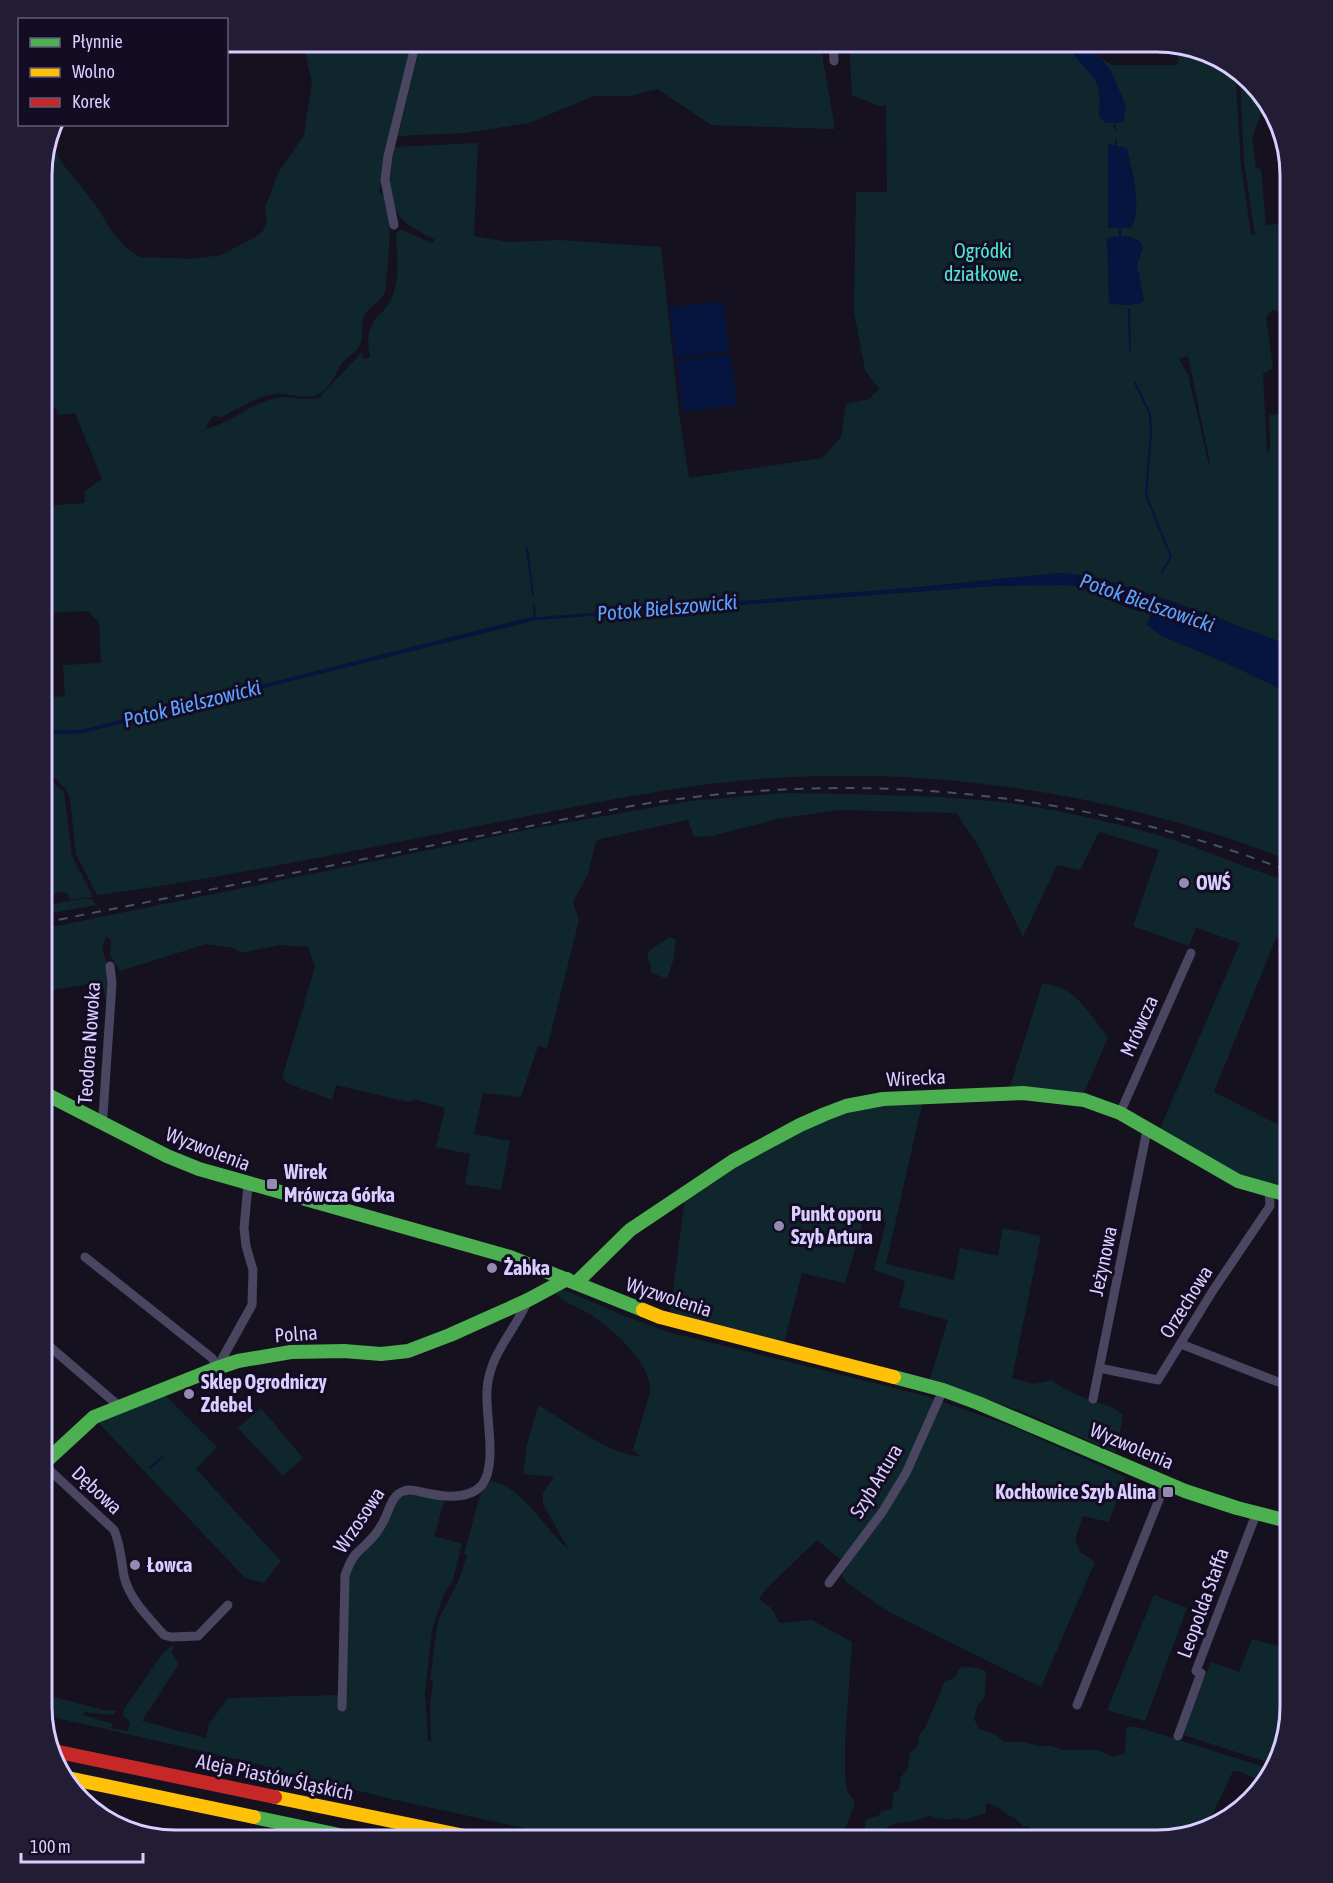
<svg xmlns="http://www.w3.org/2000/svg" width="1333" height="1883" font-family="'Asap Condensed',sans-serif">
	<style>
		.green { fill: #0f272c; fill-rule: evenodd }
		.water { fill: #061440 }
		.lines { fill: none; stroke-linecap: round; stroke-linejoin: round }
		.stream { stroke: #061440; stroke-width: 2 }
		.street { stroke: #4a4560; stroke-width: 9 }
		.fast { stroke: #4caf50; stroke-width: 14 }
		.slow { stroke: #ffc107; stroke-width: 14 }
		.jam { stroke: #c62828; stroke-width: 14 }
		.rail { stroke: #43536a; stroke-width: 2; stroke-dasharray: 9 8; stroke-linecap: butt }
		.poi-dot { fill: #948cb0; stroke: #130c23; stroke-width: 2 }
		.labels { text-anchor: middle; stroke-width: 6; stroke-linejoin: round; paint-order: stroke }
		.park-label { font-size: 20px; fill: #50e9d5; stroke: #130c23 }
		.poi-label { font-size: 20px; font-weight: bold; fill: #d9ceff; stroke: #130c23; text-anchor: start }
		.street-label { font-size: 20px; fill: #d9ceff; stroke: #130c23 }
		.water-label { font-size: 21px; font-style: italic; fill: #5ca1ff; stroke: #130c23 }
		.rim { fill: none; stroke: #d9ceff; stroke-width: 3 }
	</style>
	<rect width="100%" height="100%" fill="#15111e"/>
	<path class="green" d="M303,42h109l-33,150 7,5c7,30 2,63 -1,94 -4,12 -19,16 -22,29 -2,8 1,18 -4,27 -4,6 -12,10 -17,16 -7,11 -12,26 -25,32 -13,5 -29,-3 -42,-1 -16,2 -40,16 -55,24l-6,-3 -7,10 -1,4c24,-6 43,-24 66,-30 15,-5 32,3 47,-1l43,-46 2,7 6,-2c-3,-14 -3,-28 7,-40 4,-4 9,-9 12,-14 12,-20 8,-49 7,-70l5,-4 30,14 4,-3c-10,-6 -24,-12 -32,-20 -19,-18 -13,-51 -8,-73l83,-4 -4,93 35,6 51,-2 101,7 18,167 10,64 133,-20 19,-21 5,-33 23,-5 10,-10 -14,-19 -11,-58 2,-120h31l-1,-87 -6,1 -28,-11 -3,-53h236l-1,5 28,18h66v-19l48,16 9,8 6,94 10,71h4l-11,-72 -4,-88 25,26 -13,38 4,29 5,1 5,56 25,-2v90l-19,-3 -6,8 7,50 -10,6 4,79 3,-4 -1,-34 22,-3v234l-117,-44 -47,-15 -35,-11 -33,-3 -150,15 -381,30 -447,112 -39,1v-33l23,-2 -2,-31 38,-2 -2,-40 -11,-12 -46,2v-39l4,-1 -4,-21v-46l43,-3 -1,-11 18,-13 -27,-66 -16,2 -10,-18 -7,-54v-177l7,-26 13,23 33,41 18,29 13,15 14,9 53,2 28,-4 31,-16 11,-8 4,-10 -2,-13 13,-35 26,-38 8,-52zM1188,356l22,107 -1,2 -21,-90 -9,-16z
		M421,42h402v18l12,69 -124,-4 -53,-36 -29,7h-35l-65,27 -64,10 -67,3z
		M1061,584l22,3 45,21 23,6 84,53 56,27v167c-182,-72 -387,-101 -582,-77 -70,9 -140,24 -210,38 -134,26 -267,55 -402,73l-21,-41 -6,-55 -3,-8 -25,-27v-29l40,-2 454,-113 457,-34z
		M42,780l10,2 12,10 8,64 21,41 -24,3 -1,-7 -9,-1 -17,6z
		M786,793c69,1 138,2 206,8 48,5 97,16 144,28 53,13 102,37 155,53v58l-15,-2 -62,154 77,39v61l-34,-8 -99,-51 82,-190 -44,-15 -7,18 -56,-20 26,-76 -60,-18 -19,38 -23,-5 -34,72 -45,-92 -22,-32 -117,-3 -62,9 -65,17 -18,1 -6,-17 -92,20 -8,34 -15,28 6,18 -32,128 -9,-2 -17,51 -38,-4 -9,41 36,7 -9,49 -36,-6 5,-30 -34,-7 9,-39 -29,-8 -8,2 -72,-17 -4,15 -43,-16 -7,-6 33,-111 -7,-20 -29,-2 -38,8 -7,-5 -28,-4 -86,27 -10,-16 1,-14 -3,-4h-2l-4,9 7,28 -1,37 -6,-29 -49,8 -3,-3 -8,1v-59l499,-102 149,-26z
		M81,899h11l4,6 -54,10v-9z
		M669,937l7,3 -2,18 -7,21 -17,-7 1,-5 -4,-10 3,-7z
		M1042,984c32,0 49,31 66,54l-25,57 -74,-5z
		M923,1100l-37,164 68,16 6,-32 38,8 5,-28 38,8 -29,142 22,6 18,-4c10,8 23,14 35,19 12,5 26,6 36,16l-7,38 -93,-41 -93,-33 18,-59 -49,-13 6,-26 -31,-11 12,-48 -21,-6 -20,67 -43,-10 -18,70 -114,-30 15,-116 39,-26 123,-63z
		M562,1289l58,25 48,18 258,64 90,32 109,49 -16,45 -26,-6 -8,23 5,13 15,10 -54,125 -154,-76 -41,-29 -4,-8 6,-8 -31,-26 -50,48 -8,11 12,9 9,15 32,-3 40,22 -7,100v36l2,13 8,11 -10,28 21,2 -1,-11 7,-4 6,-1 4,-5 9,-2 2,-4v-12l6,-3 2,-13 7,-9 2,-15 8,-7 1,-11 5,-5 21,-49 8,-2c3,-3 6,-11 9,-12 3,-2 20,2 24,4l-1,23 -3,7 -4,3 -4,15 5,10 14,4 12,9h20l13,4h14l10,4h35l16,7 12,-4 1,-26h11l137,43 -1,5 -8,8 -26,-12h-6l-27,57 -48,13h-174c25,-12 32,-3 57,-1l-11,-7 2,-4 -4,-3h-5l-10,-9 -4,-1c-5,-6 -16,-12 -23,-13v10c-7,3 -13,3 -21,7 -12,-5 -20,4 -35,-5 -4,2 -9,4 -14,5 -14,4 -25,0 -35,14l23,7h15l-371,-2 -24,-11 -124,-27 -118,-29 -11,1 -8,-8 -219,-50 -2,-21 62,16 12,1 -2,3 -6,1 -24,-3 -1,3 30,9 -2,4 16,3 3,-7 -1,-4 -6,-3 1,-8 39,-56 10,-8 1,3 -3,3 8,13 -37,57 64,17 3,-14 19,-26 111,-3 8,-116 6,-18 47,-66 14,-2 31,6 -11,37 28,8 -9,36 -9,14 -12,36 -7,62 3,49h3l-1,-37 3,-23 -3,-1 8,-60 20,-38 9,-27 -3,-1 16,-59 11,-14c33,6 54,49 78,69l-26,-46v-11l11,-16 -31,-3 4,-29 11,-40c24,14 76,52 102,51l-7,-6 17,-58c2,-30 -40,-66 -64,-80 -10,-6 -24,-10 -31,-19z
		M162,1392l55,55 -21,22 85,92 -17,22 -19,-5 -149,-158z
		M261,1408l42,50 -20,18 -45,-48z
		M1291,1555v153l-15,57 -92,-30 3,-15 24,-58 28,10 13,-33 27,7z
		M1154,1595l33,13 -42,113 -38,-11z
		M106,1820l122,21h-61l-59,-18z"/>
	<path class="water" d="M1066,42h13l1,6 11,4 11,8 9,11 15,35 -3,17h-18l-6,-7c0,-10 2,-25 -3,-34 -9,-15 -23,-24 -30,-40z
		M1108,144l19,4c5,21 16,62 4,80h-23z
		M1128,236l13,6 2,5 -6,18 7,35 -2,3 -13,2 -20,-1 -2,-65 2,-2z
		M723,301l6,50 -53,7 -7,-50z
		M730,354l7,51 -54,7 -6,-51z
		M1059,573c30,1 57,10 85,19 50,16 98,36 147,54v48l-56,-27 -73,-31 -15,-11 4,-11 -23,-6 -52,-23 -83,1 -457,34 -454,113 -40,2v-4l39,-1 447,-112 381,-30z"/>
	<g class="lines">
		<path class="stream" d="M1114,123l1,6
			M1116,141v4
			M1120,228v9
			M1129,309l1,41
			M1135,383l15,31 1,19 -5,62 25,62 -9,15
			M527,548l6,47
			M534,605l1,14
			M150,1468l13,-12"/>
		<path class="street" d="M833,42l1,19
			M394,225l-9,-45 3,-24 28,-114
			M1290,398l1,-2
			M1120,1113l71,-160
			M101,1121l2,-6 9,-132 -2,-17
			M85,1257l127,101 5,10
			M42,1340l77,66
			M1181,1344l110,43
			M217,1368l35,-63 1,-35 -7,-24 -2,-18 4,-43
			M1099,1368l59,12 54,-88 58,-86 -1,-16
			M1093,1399l54,-269
			M43,1464l71,66c7,16 7,30 10,46 5,23 25,42 40,59l7,2 27,-1 30,-31
			M829,1583l54,-72 23,-38 37,-83
			M1077,1705l89,-223
			M342,1707l3,-132c3,-7 5,-14 10,-20 4,-5 9,-8 13,-13 8,-7 14,-17 18,-26 4,-9 7,-22 18,-25 7,-3 15,1 22,2 18,4 43,7 56,-8 16,-21 3,-70 5,-95 2,-36 28,-59 41,-90
			M1178,1736l23,-63 -5,-2 60,-157"/>
		<path class="fast" d="M42,1092l125,64 32,13 311,88 133,53
			M576,1283l54,-53 103,-69 67,-36 25,-11 21,-8 37,-7 140,-6 61,7 36,13 118,68 53,15
			M894,1377l49,13 35,13 207,88 52,17 54,14
			M42,1465l52,-48 123,-49 21,-7 53,-9 53,-1 37,3 27,-3 42,-16 78,-35 39,-21
			M254,1817l114,24"/>
		<path class="slow" d="M643,1310l17,7 234,60
			M63,1777l191,40
			M275,1797l214,44"/>
		<path class="jam" d="M54,1751l221,46"/>
		<path class="rail" d="M42,923l584,-116c224,-39 453,-18 665,65"/>
	</g>
	<g class="poi-dot">
		<circle cx="1184" cy="883" r="6"/>
		<rect x="266" y="1178" width="12" height="12" rx="3"/>
		<circle cx="779" cy="1226" r="6"/>
		<circle cx="492" cy="1268" r="6"/>
		<circle cx="189" cy="1394" r="6"/>
		<rect x="1162" y="1486" width="12" height="12" rx="3"/>
		<circle cx="135" cy="1565" r="6"/>
	</g>
	<g class="labels">
		<g class="park-label">
			<text x="983" y="258">Ogródki<tspan x="983" dy="23">działkowe.</tspan></text>
		</g>
		<g class="poi-label">
			<text x="1196" y="890">OWŚ</text>
			<text x="284" y="1179">Wirek<tspan x="284" dy="23">Mrówcza Górka</tspan></text>
			<text x="791" y="1221">Punkt oporu<tspan x="791" dy="23">Szyb Artura</tspan></text>
			<text x="504" y="1275">Żabka</text>
			<text x="201" y="1389">Sklep Ogrodniczy<tspan x="201" dy="23">Zdebel</tspan></text>
			<text x="1156" y="1499" text-anchor="end">Kochłowice Szyb Alina</text>
			<text x="147" y="1572">Łowca</text>
		</g>
		<g class="street-label">
			<text transform="translate(1139 1026) rotate(-66)" y="7">Mrówcza</text>
			<text transform="translate(89 1043) rotate(-86)" y="7">Teodora Nowoka</text>
			<text transform="translate(916 1078) rotate(-3)" y="7">Wirecka</text>
			<text transform="translate(208 1149) rotate(21)" y="7">Wyzwolenia</text>
			<text transform="translate(1103 1261) rotate(-78)" y="7">Jeżynowa</text>
			<text transform="translate(669 1297) rotate(18)" y="7">Wyzwolenia</text>
			<text transform="translate(1186 1302) rotate(-58)" y="7">Orzechowa</text>
			<text transform="translate(296 1334) rotate(-4)" y="7">Polna</text>
			<text transform="translate(1132 1446) rotate(23)" y="7">Wyzwolenia</text>
			<text transform="translate(876 1481) rotate(-59)" y="7">Szyb Artura</text>
			<text transform="translate(97 1490) rotate(43)" y="7">Dębowa</text>
			<text transform="translate(359 1520) rotate(-56)" y="7">Wrzosowa</text>
			<text transform="translate(1203 1603) rotate(-70)" y="7">Leopolda Staffa</text>
			<text transform="translate(275 1777) rotate(12)" y="7">Aleja Piastów Śląskich</text>
		</g>
		<g class="water-label">
			<text transform="translate(1147 603) rotate(19)" y="7">Potok Bielszowicki</text>
			<text transform="translate(667 608) rotate(-5)" y="7">Potok Bielszowicki</text>
			<text transform="translate(192 704) rotate(-14)" y="7">Potok Bielszowicki</text>
		</g>
	</g>
	<path d="M0 0H1333V1883H0ZM175 52H1157A123 123 0 0 1 1280 175V1707A123 123 0 0 1 1157 1830H175A123 123 0 0 1 52 1707V175A123 123 0 0 1 175 52Z" fill="#231c35" fill-rule="evenodd"/>
	<path class="rim" d="M175 52H1157A123 123 0 0 1 1280 175V1707A123 123 0 0 1 1157 1830H175A123 123 0 0 1 52 1707V175A123 123 0 0 1 175 52Z"/>
	<rect x="18" y="18" width="210" height="108" fill="#130c23" stroke="#625a7b" stroke-width="1.5"/>
	<rect x="30" y="38" width="30" height="9" fill="#4caf50" stroke="#625a7b" stroke-width="1.5"/>
	<text x="72" y="48" font-size="18" fill="#d9ceff">Płynnie</text>
	<rect x="30" y="68" width="30" height="9" fill="#ffc107" stroke="#625a7b" stroke-width="1.5"/>
	<text x="72" y="78" font-size="18" fill="#d9ceff">Wolno</text>
	<rect x="30" y="98" width="30" height="9" fill="#c62828" stroke="#625a7b" stroke-width="1.5"/>
	<text x="72" y="108" font-size="18" fill="#d9ceff">Korek</text>
	<path d="M21 1853v9h122v-9" fill="none" stroke="#d9ceff" stroke-width="3"/>
	<text x="30" y="1853" font-size="18" fill="#d9ceff" stroke="#130c23" stroke-width="4.5" paint-order="stroke">100 m</text>
</svg>
